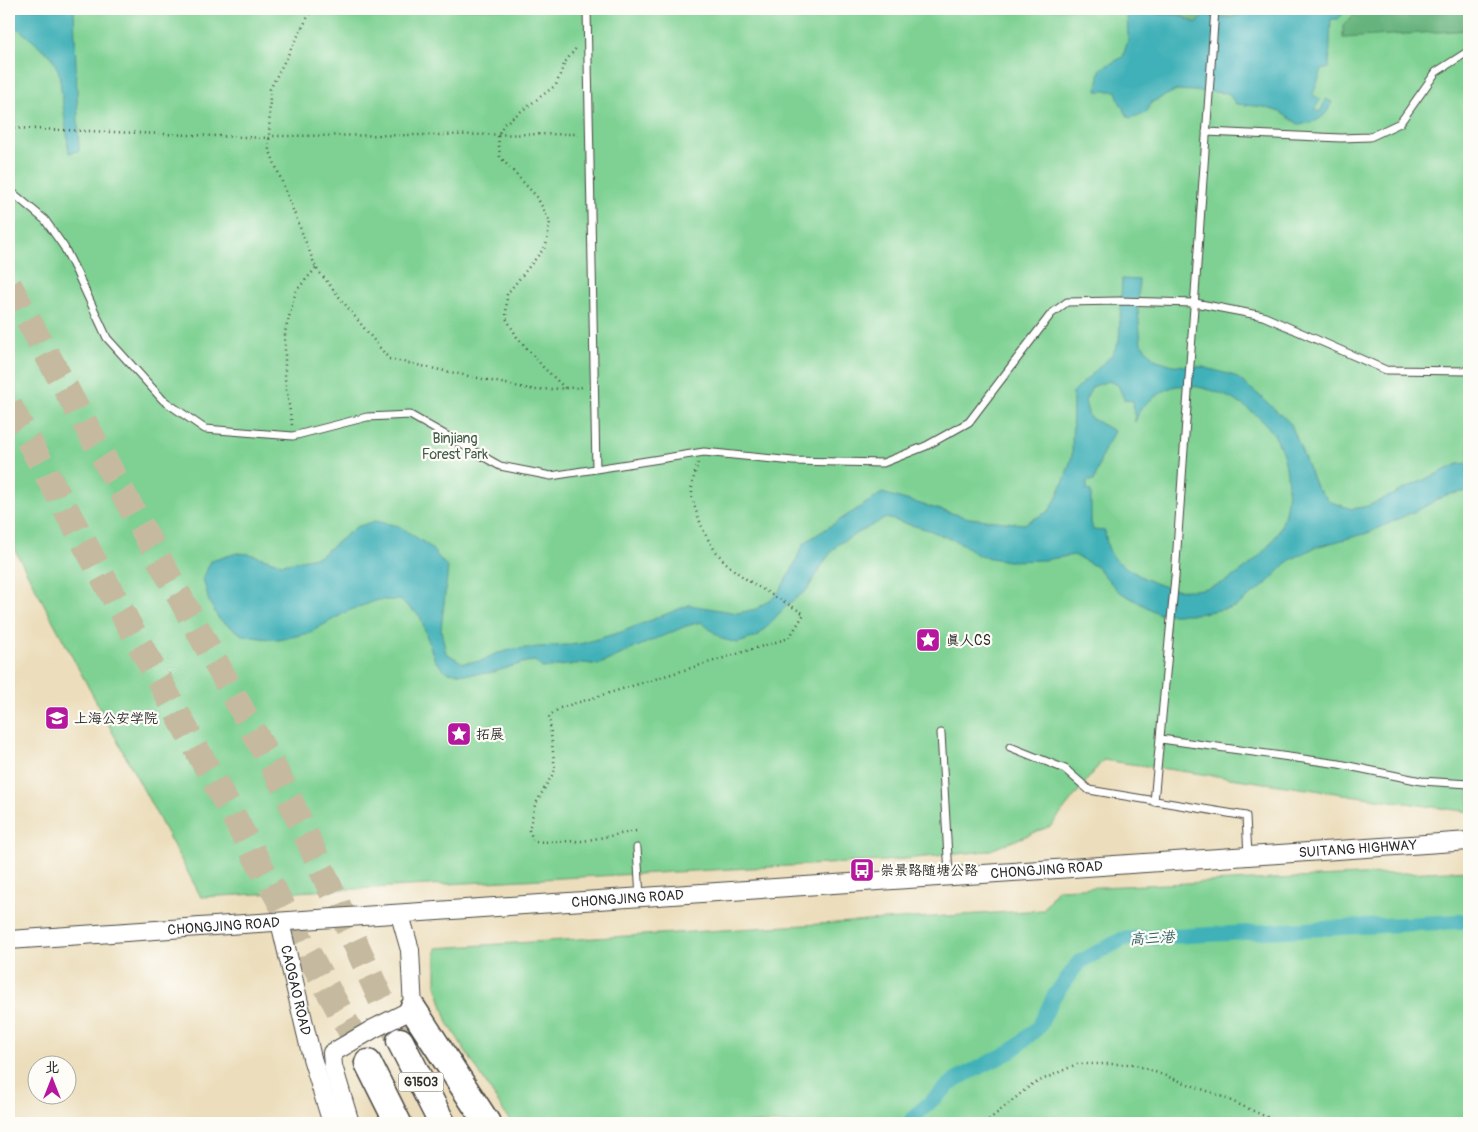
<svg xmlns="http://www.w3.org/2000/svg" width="1478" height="1132" font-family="Pangolin,'LXGW WenKai TC',sans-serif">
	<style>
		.green { fill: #7ed193; stroke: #547e5f }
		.forest { fill: #66b37d; stroke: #486f54 }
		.water { fill: #40b1b8; stroke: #366e72; fill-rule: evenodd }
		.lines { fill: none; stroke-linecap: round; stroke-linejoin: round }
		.canal { stroke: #40b1b8; stroke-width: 15 }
		.motorway-tunnel { stroke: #c5ba9f; stroke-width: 26; stroke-dasharray: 26 13; stroke-linecap: butt }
		.service-casing { stroke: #484641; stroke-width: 9 }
		.tertiary-casing { stroke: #484641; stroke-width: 20 }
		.motorway-casing { stroke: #484641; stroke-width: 29 }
		.path { stroke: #484641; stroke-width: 2.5; stroke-dasharray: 1 4; stroke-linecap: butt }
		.service { stroke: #fff; stroke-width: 7 }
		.tertiary { stroke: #fff; stroke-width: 18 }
		.motorway { stroke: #fff; stroke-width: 26 }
		.labels { text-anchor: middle; stroke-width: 4.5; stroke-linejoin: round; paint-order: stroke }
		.shield { fill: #fdfcf7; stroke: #6a6a68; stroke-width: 1 }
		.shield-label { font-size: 12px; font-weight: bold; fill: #2b2b2b }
		.park-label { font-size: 14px; fill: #445d4a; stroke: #fdfcf7 }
		.poi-label { font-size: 14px; fill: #2b2b2b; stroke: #fdfcf7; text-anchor: start }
		.street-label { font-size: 14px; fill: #2b2b2b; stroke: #fdfcf7 }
		.water-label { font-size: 15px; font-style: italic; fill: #336163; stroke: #fdfcf7 }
	</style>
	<rect width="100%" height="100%" fill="#fdfcf7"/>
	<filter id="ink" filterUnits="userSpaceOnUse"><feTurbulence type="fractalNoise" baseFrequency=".02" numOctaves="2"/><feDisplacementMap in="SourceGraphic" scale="10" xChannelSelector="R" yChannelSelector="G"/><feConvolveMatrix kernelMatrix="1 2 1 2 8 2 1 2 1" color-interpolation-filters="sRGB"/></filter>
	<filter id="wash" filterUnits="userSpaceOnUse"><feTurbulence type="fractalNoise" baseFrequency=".0096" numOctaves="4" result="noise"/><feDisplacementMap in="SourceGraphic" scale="20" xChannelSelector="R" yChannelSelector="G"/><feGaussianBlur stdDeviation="1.12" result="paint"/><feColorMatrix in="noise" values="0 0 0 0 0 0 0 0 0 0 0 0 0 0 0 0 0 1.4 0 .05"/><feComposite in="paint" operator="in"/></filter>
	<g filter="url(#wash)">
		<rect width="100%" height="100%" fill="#ecdebc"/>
		<path class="green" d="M9,9h1460v803l-366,-52 -52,66 -63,25 -105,10 -682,36 -192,-358z
			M1469,870v253h-958l-63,-100 -12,-38v-37l607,-38 14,-21z"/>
		<path class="forest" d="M1154,9h91l-2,5 -12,4 -27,-3 -6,9 -19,-9 -22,-1z
			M1359,9h110v21l-126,8v-12z"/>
		<path class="water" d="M9,9h65l5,142 -10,2 -10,-81 -8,-16 -42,-35z
			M1127,9h27l3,5 22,1 18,9 7,-9 27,3 12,-4 2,-5h99l-1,5 -5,5h-7l-2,49 -7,2 -9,24 7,6 -5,9 5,3 6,-13 6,3c-8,18 -14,19 -32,23l-20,-13 -16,-5 -28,-3 -8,-11 -51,-3 -25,12 -6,11 -17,5 -9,-15 -4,-12h-19l3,-22 23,-12 5,-18z
			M1122,279l17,1 -1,31 3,32 13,16 19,6 30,2 32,9 25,20 31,28 25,63 15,15 21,7 16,-3 90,-42 11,-1v28l-23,4 -24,13 -54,25 -52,14 -26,13 -26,26 -29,21 -39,7h-37l-41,-23 -21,-24 -23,-12 -30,5 -36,1 -29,-5 -16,-12 -34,-14 -43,-12 -32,17 -17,10 -11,14 -19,31 -19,14 -30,32 -20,7 -16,-4 -21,-17 -15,4 -49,21 -39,18 -13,-2 -43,5 -7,-7 -9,1 -36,11 -24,1 -19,-2 -12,-11 -15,-45 -20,-16h-22l-30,11 -39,22 -30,7 -35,-4 -25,-17 -10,-17 -6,-24 8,-17 26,-8 13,1 32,10 38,-8 36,-29 19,-6 24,5 30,20 19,22 -7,61 5,24 17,10 18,-2 14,-7 19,-5 66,-5 41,-12 68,-27 49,8 18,-4 18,-12 6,-7 12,-21 12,-26 78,-50 87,25 55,6 25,-13 6,-10 10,-23 7,-22 1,-64 38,-36 8,-14zM1108,381l10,4 6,14 9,2 2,21c2,-4 3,-10 6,-14 5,-6 28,-21 35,-22 36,-4 87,24 102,56 11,22 12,51 6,75 -4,15 -13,27 -24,38 -36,37 -77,47 -123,19 -22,-13 -29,-16 -32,-43l-12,-1 -2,-8v-31l-4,-1v-9h7l9,-28 11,-22 -25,-14 -4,-16 7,-14z"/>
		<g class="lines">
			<path class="canal" d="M910,1123l8,-10 38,-34 54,-27 29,-25 15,-31 25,-34 44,-23 346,-18"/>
		</g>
	</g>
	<g filter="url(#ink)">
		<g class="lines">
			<path class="motorway-tunnel" d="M9,285l275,502 116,254
				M9,405l359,658"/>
			<defs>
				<path id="service" d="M587,9l9,460
					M1206,132l135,6 29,-1 30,-14 36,-51 33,-21
					M9,192l5,2 31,26 19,27 13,26 30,65 56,62 42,29 88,7 74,-19 43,-2 90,51 51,10 153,-24 89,9 90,2 43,-17 43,-24 82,-108 16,-12 52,-1 76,2 68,13 123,54 83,1
					M941,733l8,142
					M1161,739l178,25 82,17 48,3
					M1010,747l55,22 24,21 157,26 2,40
					M1154,802l21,-225 40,-568
					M637,848l3,49"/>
				<g id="tertiary">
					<path id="s1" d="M280,922l32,136 20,65"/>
					<path id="s2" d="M9,940c487,-32 973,-67 1460,-99"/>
					<path d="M350,1123l-17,-57 -1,-13 41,-24 40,-20 -3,-59 -10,-35"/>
				</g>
				<path id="motorway" d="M413,1009l74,114
					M400,1041l42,82
					M368,1063l30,60"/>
			</defs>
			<use href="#service" class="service-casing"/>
			<use href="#tertiary" class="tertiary-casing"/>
			<use href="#motorway" class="motorway-casing"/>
			<path class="path" d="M312,9l-42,80 -1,60 47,119 73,91 145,31 51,-3
				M9,117l3,10
				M9,128l260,10 4,-2 306,-2
				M565,388l-22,-21 -26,-30 -11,-19 1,-24 39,-48 4,-24 -13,-25 -37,-40 -2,-22 6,-11 52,-39 9,-23 12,-15
				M292,425l-7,-46v-47l11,-41 20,-23
				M636,831l-53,10 -49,1 -5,-12 6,-25 20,-35 -6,-54 11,-8 229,-70 15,-24c-44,-29 -86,-40 -105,-95 -4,-10 -8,-23 -7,-33 1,-8 4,-16 6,-23
				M985,1123l46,-38 46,-21h56l85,31 62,28"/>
			<use href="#service" class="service"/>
			<use href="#tertiary" class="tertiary"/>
			<use href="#motorway" class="motorway"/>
		</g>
	</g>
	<defs>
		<symbol id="sight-square" viewBox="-11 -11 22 22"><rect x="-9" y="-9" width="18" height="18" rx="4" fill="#b5179e" stroke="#fdfcf7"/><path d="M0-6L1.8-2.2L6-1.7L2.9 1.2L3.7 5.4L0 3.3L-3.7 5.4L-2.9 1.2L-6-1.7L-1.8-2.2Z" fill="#fff"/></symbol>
		<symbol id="university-square" viewBox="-11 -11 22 22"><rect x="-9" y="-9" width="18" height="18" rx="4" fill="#b5179e" stroke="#fdfcf7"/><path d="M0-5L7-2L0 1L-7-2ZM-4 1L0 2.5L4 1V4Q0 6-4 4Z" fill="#fff"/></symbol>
		<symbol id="bus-square" viewBox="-11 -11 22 22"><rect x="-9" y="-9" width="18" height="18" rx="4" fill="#b5179e" stroke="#fdfcf7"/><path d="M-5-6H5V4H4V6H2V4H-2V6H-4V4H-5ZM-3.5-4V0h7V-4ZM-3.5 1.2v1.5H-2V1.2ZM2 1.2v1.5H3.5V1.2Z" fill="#fff"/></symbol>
	</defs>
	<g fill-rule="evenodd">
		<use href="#sight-square" x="914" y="626" width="28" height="28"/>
		<use href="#university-square" x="43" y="704" width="28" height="28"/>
		<use href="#sight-square" x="445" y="720" width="28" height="28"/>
		<use href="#bus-square" x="848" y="856" width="28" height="28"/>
	</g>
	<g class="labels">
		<rect class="shield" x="398.5" y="1072.5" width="45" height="19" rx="4"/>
		<g class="shield-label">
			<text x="421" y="1086">G1503</text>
		</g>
		<g class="park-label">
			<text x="455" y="443">Binjiang<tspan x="455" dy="16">Forest Park</tspan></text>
		</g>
		<g class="poi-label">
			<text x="946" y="645">真人CS</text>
			<text x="74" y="723">上海公安学院</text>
			<text x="476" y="739">拓展</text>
			<text x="880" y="875">崇景路随塘公路</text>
		</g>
		<g class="street-label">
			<text dy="5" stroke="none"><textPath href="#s2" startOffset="1352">SUITANG HIGHWAY</textPath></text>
			<text dy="5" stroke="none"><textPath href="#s2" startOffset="1040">CHONGJING ROAD</textPath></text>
			<text dy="5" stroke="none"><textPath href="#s2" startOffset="620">CHONGJING ROAD</textPath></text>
			<text dy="5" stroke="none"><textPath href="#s2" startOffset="215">CHONGJING ROAD</textPath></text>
			<text dy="5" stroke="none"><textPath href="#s1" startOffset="70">CAOGAO ROAD</textPath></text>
		</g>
		<g class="water-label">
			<text transform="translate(1152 938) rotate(-3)" y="5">高三港</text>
		</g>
	</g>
	<rect width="1478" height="1132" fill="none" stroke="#fdfcf7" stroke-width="30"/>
	<g transform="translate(52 1080)"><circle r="24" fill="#fdfcf7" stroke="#a9a8a5"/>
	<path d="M0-4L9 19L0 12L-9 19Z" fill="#b5179e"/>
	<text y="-8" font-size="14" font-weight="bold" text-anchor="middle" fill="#2b2b2b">北</text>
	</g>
</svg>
